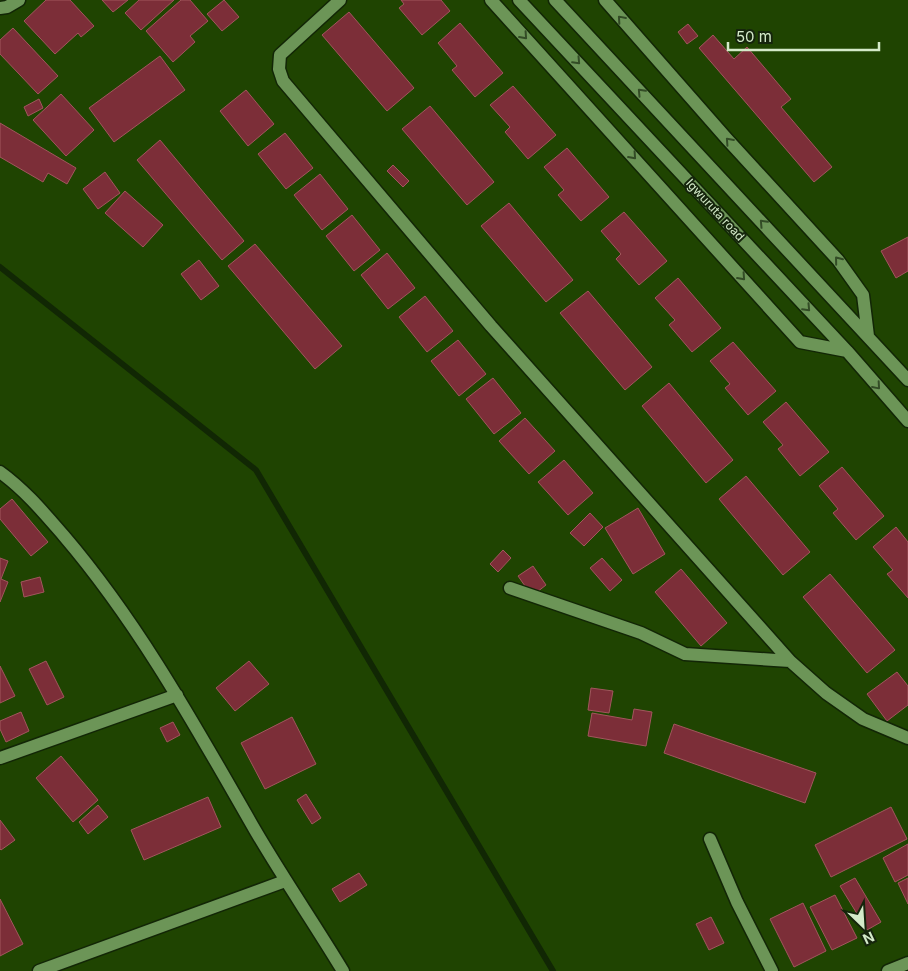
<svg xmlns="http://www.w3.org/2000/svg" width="908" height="971" font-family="Inter,sans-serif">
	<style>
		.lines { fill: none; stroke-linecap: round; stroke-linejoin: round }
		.stream { stroke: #112704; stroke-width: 6 }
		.building { fill: #7c2e38; stroke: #a2565d }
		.street-casing { stroke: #122606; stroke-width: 15 }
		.secondary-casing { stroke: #122606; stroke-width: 15 }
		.street { stroke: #6c9557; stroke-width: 12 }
		.secondary { stroke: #6c9557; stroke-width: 12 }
		.oneway { stroke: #334c26 }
		.labels { text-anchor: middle; stroke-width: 4; stroke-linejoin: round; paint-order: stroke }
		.street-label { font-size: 12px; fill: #d4eac9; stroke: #15250c }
	</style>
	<rect width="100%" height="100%" fill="#1f4401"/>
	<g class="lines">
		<path class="stream" d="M0,267l256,203 297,501"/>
	</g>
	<path class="building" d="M46,0h24l24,26 -13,11 -3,-4 -23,21 -31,-33z
		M102,0h26l-15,12z
		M139,0h35l-33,30 -16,-17z
		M181,0h9l18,21 -18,15 5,6 -22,20 -27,-31z
		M224,0l15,17 -17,14 -15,-17z
		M401,0h40l9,11 -28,24 -23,-27 5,-4z
		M349,12l65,76 -27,23 -65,-76z
		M460,23l43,50 -28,24 -23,-27 5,-4 -19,-23z
		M688,24l10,12 -11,8 -9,-12z
		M13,28l45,48 -20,18 -38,-40v-14z
		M713,35l21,24 13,-12 44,52 -10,8 51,60 -18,15 -115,-134z
		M160,56l25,34 -71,52 -25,-34z
		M513,86l43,49 -28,24 -23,-27 5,-5 -20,-22z
		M246,90l28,34 -26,22 -28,-35z
		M61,94l33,36 -28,26 -33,-36z
		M39,99l4,9 -15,8 -4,-9z
		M430,106l64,76 -27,23 -65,-76z
		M0,123l76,45 -9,16 -19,-11 -5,9 -43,-25z
		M285,133l28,35 -27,21 -28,-35z
		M160,140l84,101 -22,19 -85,-100z
		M567,148l42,49 -28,24 -23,-26 6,-5 -20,-23z
		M393,165l16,16 -6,6 -16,-16z
		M105,172l15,21 -22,16 -15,-20z
		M320,174l28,35 -26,21 -28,-35z
		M125,191l38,34 -20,22 -38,-34z
		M509,203l64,77 -27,22 -65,-76z
		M624,212l43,49 -28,24 -23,-26 5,-5 -20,-23z
		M352,215l28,35 -26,21 -28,-35z
		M908,237v34l-12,7 -15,-27z
		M255,244l87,102 -27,23 -87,-103z
		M387,253l28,35 -27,21 -27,-34z
		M199,260l20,26 -18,14 -20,-26z
		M678,278l43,50 -29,24 -23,-27 6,-5 -20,-22z
		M588,291l64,76 -27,23 -65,-77z
		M425,296l28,35 -26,21 -28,-35z
		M458,340l28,34 -27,22 -28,-35z
		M733,342l43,49 -28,24 -23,-27 5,-4 -20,-23z
		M493,378l28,35 -27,21 -28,-35z
		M669,383l64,77 -27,23 -64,-77z
		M786,402l43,50 -29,24 -22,-27 5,-4 -20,-23z
		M525,418l30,33 -26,23 -30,-33z
		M564,460l29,33 -25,22 -30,-33z
		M842,467l42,49 -28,24 -23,-27 5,-4 -19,-23z
		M746,476l64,76 -27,23 -64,-76z
		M12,499l36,43 -17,14 -31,-37v-10z
		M638,508l27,46 -32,20 -28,-46z
		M590,513l13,14 -19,19 -14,-13z
		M896,527l12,15v56l-21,-24 6,-4 -20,-23z
		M503,550l8,8 -13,14 -8,-8z
		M0,558l8,3 -7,18 7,3 -8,20z
		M602,558l20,22 -12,11 -20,-23z
		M533,566l13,19 -14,11 -14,-20z
		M681,569l46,54 -26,23 -46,-54z
		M830,574l65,76 -28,23 -64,-76z
		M40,577l4,15 -20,5 -3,-15z
		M46,661l18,36 -17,8 -18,-36z
		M249,661l20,23 -34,27 -19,-23z
		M0,666l15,30 -15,7z
		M897,672l11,14v19l-21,16 -20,-27z
		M591,688l22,3 -4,22 -21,-3z
		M634,709l18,3 -6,34 -58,-10 4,-23 40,7z
		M21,712l8,19 -23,11 -6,-13v-8z
		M292,717l24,47 -51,25 -24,-46z
		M173,722l7,13 -13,7 -7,-14z
		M674,724l142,49 -11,30 -141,-50z
		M61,756l37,44 -25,22 -37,-44z
		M306,794l15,24 -9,6 -15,-24z
		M208,797l13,30 -77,33 -13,-30z
		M98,805l10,12 -20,17 -9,-12z
		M891,807l16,32 -76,38 -16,-32z
		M0,820l15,20 -14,10 -1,-1z
		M908,844v31l-13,7 -12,-24z
		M359,873l8,12 -27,17 -8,-13z
		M855,878l26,44 -14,8 -27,-44z
		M908,878v26l-10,-21z
		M835,895l22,43 -25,12 -22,-43z
		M0,899l23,45 -23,12z
		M803,903l23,48 -32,16 -24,-48z
		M711,917l13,26 -15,7 -13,-26z"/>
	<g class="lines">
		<defs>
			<path id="street" d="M340,0l-60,55 -1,14 4,12 208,245 299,335 36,32 37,26 45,19
				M0,8l7,-1 12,-7
				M0,472c25,18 44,41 64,64 76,89 133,193 191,294 28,48 59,93 88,141
				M510,588l131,45 44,21 105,7
				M0,758l177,-63
				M710,839l27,63 35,69
				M39,971l246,-90
				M888,971l20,-8"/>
			<path id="secondary" d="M491,0l309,342 47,9
				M519,0l328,351 61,70
				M555,0l353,380
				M605,0l122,139 111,121 25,35 5,41"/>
		</defs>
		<use href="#street" class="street-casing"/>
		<use href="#secondary" class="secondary-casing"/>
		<use href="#street" class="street"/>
		<use href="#secondary" class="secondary"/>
	</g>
	<defs><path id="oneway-chevron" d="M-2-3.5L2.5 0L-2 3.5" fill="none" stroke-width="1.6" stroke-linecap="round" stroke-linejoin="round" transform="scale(1.25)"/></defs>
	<g class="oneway">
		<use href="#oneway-chevron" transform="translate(621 19) rotate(-131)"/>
		<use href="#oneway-chevron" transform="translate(524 36) rotate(48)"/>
		<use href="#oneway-chevron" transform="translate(577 61) rotate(47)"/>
		<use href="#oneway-chevron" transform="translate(641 92) rotate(-133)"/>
		<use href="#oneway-chevron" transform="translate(729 141) rotate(-132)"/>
		<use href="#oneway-chevron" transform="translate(633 156) rotate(48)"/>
		<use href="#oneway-chevron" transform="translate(763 223) rotate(-133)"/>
		<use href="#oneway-chevron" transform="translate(838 260) rotate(-129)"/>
		<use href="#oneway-chevron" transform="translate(742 277) rotate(48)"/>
		<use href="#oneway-chevron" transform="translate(807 308) rotate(47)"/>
		<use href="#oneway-chevron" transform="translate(877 386) rotate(49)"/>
	</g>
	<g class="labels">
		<g class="street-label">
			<text transform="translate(715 210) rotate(47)" y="4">Igwuruta road</text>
		</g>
	</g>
	<g transform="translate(863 926) rotate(155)" stroke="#15250c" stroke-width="4" paint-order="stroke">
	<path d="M0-4L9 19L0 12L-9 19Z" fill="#d4eac9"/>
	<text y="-8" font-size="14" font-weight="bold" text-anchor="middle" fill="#d4eac9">N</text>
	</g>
	<path d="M728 42v8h151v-8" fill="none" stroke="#d4eac9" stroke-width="2.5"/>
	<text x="736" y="42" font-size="15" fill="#d4eac9" stroke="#15250c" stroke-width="4" paint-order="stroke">50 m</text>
</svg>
